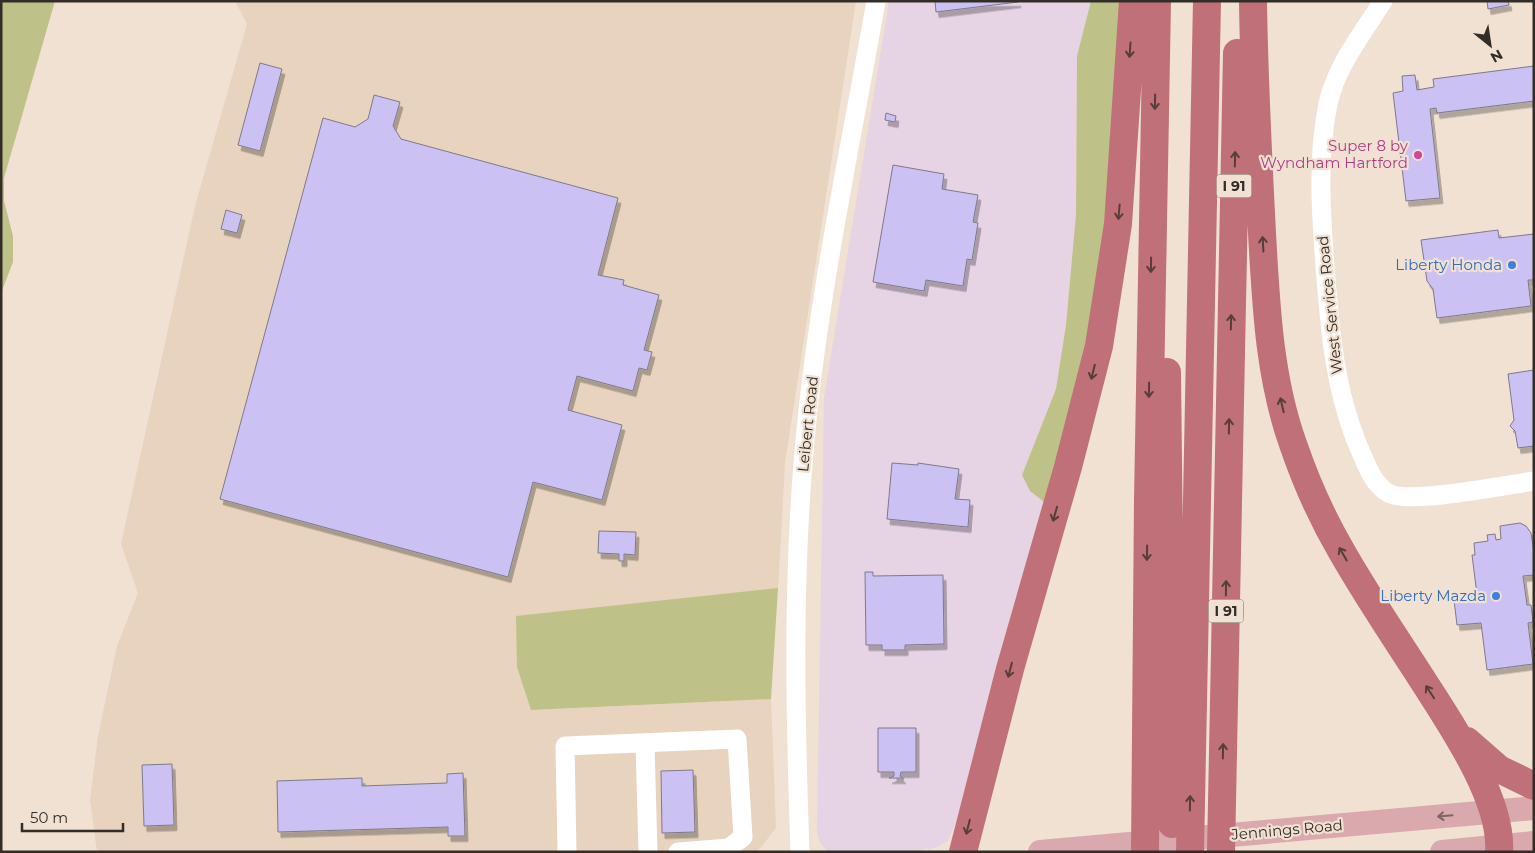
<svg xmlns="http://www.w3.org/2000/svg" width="1535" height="853" font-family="Montserrat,sans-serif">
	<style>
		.commercial { fill: #e6d3e4 }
		.built { fill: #e7d3be }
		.green { fill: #bec188 }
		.building { fill: #cbc1f3; stroke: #7d7a8b; filter: url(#shadow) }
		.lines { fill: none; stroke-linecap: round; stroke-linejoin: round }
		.minor { stroke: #fff; stroke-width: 19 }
		.major { stroke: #d9a9ae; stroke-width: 24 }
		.highway { stroke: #c07078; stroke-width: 28 }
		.oneway { stroke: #563e3b }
		.oneway2 { stroke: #7e6564 }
		.hotel-dot { fill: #d1479c; stroke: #f0e1d2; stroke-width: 2 }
		.shop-dot { fill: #3f7fe0; stroke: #f0e1d2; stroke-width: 2 }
		.labels { text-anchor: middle; stroke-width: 4.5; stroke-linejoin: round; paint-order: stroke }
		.shield { fill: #f0e1d2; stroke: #6c635a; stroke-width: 1 }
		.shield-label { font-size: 14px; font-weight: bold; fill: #332d27 }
		.hotel-label { font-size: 15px; fill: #b23c85; stroke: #f0e1d2; text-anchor: end }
		.shop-label { font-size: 15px; fill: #366cbe; stroke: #f0e1d2; text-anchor: end }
		.street-label { font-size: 15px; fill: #332d27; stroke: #f0e1d2 }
	</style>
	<defs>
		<filter id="shadow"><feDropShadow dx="3" dy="5.5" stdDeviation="0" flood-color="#0004"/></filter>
	</defs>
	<rect width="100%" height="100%" fill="#f0e1d2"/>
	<path class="commercial" d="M889,1h202l-14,55 -1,158 -10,111 -10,64 -34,86 25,29 -37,114 -53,201 -9,22 -13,7 -30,4h-78l-7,-10 -3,-10 7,-434z"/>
	<path class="built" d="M235,1h621l-71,462 -7,127 -247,120 240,-11 5,129 -19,24h-660l-7,-52 8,-64 19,-90 21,-53 -17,-49 74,-338 52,-182z"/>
	<path class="green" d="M1,1h54l-51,177v23l9,35v26l-12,31z
		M1091,1h29l-16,229 -9,78 -48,196 -17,-13 -8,-16 34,-86 10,-64 10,-111 1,-158z
		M778,588l-7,111 -240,11 -14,-43 -1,-51z"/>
	<path class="building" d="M935,1h83v1l-82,10z
		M1487,1h21l1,4 -21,4z
		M260,63l22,6 -22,82 -22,-6z
		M1534,66v35l-97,12 -1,-5 -6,1 10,89 -34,3 -13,-108 10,-2 -1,-15 13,-1 2,15 17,-3 -1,-8z
		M374,95l26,7 -7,24 8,13 217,59 -20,77 26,5 -1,5 36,10 -15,55 8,2 -5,18 -8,-2 -6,23 -56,-15 -9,34 54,15 -20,75 -69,-18 -25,95 -288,-78 103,-381 32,9 13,-8z
		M886,113l10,3 -1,6 -10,-2z
		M893,165l51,9 -2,15 36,6 -5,27 5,1 -6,37 -5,-1 -4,27 -37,-6 -2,11 -51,-9z
		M226,210l16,5 -5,18 -16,-4z
		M1498,230l1,8 35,-4v46h-6l3,26 -94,12 -4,-29 -6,-8 -6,-41z
		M1534,370v76l-16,2 -3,-17 -5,-5 4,-6 -6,-46z
		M892,463l26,2v-2l41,6 -4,30 15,1 -2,27 -81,-8z
		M1520,523l6,3 5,7 3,19v23l-11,1 4,29h4l2,17 -5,1 5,41 -46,6 -6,-47 -24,2 -3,-25h3v-2l20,-3 -5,-40h3l-1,-12 14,-2 -1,-6 8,-1 1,6 5,-1 -1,-13z
		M599,531l37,1 -1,23 -11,-1v7h-5v-7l-21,-1z
		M865,572h8v4l70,-1 1,69 -39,1v5h-23v-5h-16z
		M878,728h38v44h-15l-1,4 3,2h-14l5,-2v-4h-16z
		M172,764l2,61 -30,1 -2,-61z
		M693,770l2,62 -33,1 -1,-62z
		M463,773l2,63h-17v-9l-170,5 -1,-51 85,-3v8l85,-3v-9z"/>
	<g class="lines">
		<path class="minor" d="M1383,1c-20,32 -47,65 -55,103 -11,53 -7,109 -3,162 5,66 10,130 38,191 6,14 12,28 25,36 21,12 118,-8 146,-12
			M645,744l3,108
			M567,852l-2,-106 172,-7 6,98 -14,11 -51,4
			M800,852c-5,-141 -8,-281 6,-422 14,-144 45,-286 70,-429"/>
		<path class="major" d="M1040,852l494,-44
			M1442,852l92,-9"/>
		<path class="highway" d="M1253,1c1,78 5,155 9,232 4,71 7,144 31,211 13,38 29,74 49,108 25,44 53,85 80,127 28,44 81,120 77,173
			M1167,372l5,452
			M1467,741l32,28 35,17
			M1171,753l6,-43
			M963,852l47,-183 58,-202 31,-121 19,-122 15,-223
			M1145,852l3,-352 9,-499
			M1190,852l17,-851
			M1221,852l16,-799"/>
	</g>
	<defs><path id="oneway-shaft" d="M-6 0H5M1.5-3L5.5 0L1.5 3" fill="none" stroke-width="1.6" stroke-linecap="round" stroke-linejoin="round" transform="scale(1.25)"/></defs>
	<g class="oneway">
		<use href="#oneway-shaft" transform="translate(1130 50) rotate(94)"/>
		<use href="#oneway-shaft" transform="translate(1155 102) rotate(91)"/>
		<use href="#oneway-shaft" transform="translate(1235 159) rotate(-89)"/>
		<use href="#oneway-shaft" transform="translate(1119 212) rotate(95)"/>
		<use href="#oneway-shaft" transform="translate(1263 244) rotate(-93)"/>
		<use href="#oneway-shaft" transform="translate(1151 265) rotate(91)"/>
		<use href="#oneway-shaft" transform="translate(1231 322) rotate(-89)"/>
		<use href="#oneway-shaft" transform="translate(1093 372) rotate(104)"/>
		<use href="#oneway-shaft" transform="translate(1149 390) rotate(91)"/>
		<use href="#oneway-shaft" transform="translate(1282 405) rotate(-103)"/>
		<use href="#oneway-shaft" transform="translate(1229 426) rotate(-89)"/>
		<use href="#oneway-shaft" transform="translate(1055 514) rotate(106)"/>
		<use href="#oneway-shaft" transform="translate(1147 553) rotate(91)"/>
		<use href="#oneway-shaft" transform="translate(1343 554) rotate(-120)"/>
		<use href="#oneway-shaft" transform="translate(1226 588) rotate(-89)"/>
		<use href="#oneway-shaft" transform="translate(1010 670) rotate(105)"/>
		<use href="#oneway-shaft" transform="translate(1430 692) rotate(-123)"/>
		<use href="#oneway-shaft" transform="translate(1223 751) rotate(-89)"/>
		<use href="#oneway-shaft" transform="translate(1190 803) rotate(-89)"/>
		<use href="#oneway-shaft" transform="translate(968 827) rotate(104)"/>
	</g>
	<use class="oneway2" href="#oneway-shaft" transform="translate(1445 816) rotate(175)"/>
	<circle class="hotel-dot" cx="1418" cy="155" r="5"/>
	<g class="shop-dot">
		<circle cx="1512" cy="265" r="5"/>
		<circle cx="1496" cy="596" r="5"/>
	</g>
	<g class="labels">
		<g class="shield">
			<rect x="1216.5" y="174.5" width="35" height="23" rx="4"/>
			<rect x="1208.5" y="599.5" width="35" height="23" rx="4"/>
		</g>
		<g class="shield-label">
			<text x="1234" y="191">I 91</text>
			<text x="1226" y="616">I 91</text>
		</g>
		<g class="hotel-label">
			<text x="1408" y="151">Super 8 by<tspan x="1408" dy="17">Wyndham Hartford</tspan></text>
		</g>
		<g class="shop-label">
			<text x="1502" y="270">Liberty Honda</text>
			<text x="1486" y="601">Liberty Mazda</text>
		</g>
		<g class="street-label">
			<text transform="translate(1330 305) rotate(-96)" y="5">West Service Road</text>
			<text transform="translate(808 424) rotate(-84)" y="5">Leibert Road</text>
			<text transform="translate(1287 830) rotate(-5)" y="5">Jennings Road</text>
		</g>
	</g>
	<rect width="1535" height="853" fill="none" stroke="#332d27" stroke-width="5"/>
	<g transform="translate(1490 45) rotate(150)" stroke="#f0e1d2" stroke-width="4" paint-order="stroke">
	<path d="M0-4L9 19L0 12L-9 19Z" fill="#332d27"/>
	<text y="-8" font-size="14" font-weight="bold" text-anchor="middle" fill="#332d27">N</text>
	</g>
	<path d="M22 823v8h101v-8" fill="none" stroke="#332d27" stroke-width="2.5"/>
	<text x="30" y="823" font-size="15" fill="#332d27" stroke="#f0e1d2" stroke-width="4" paint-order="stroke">50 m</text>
</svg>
